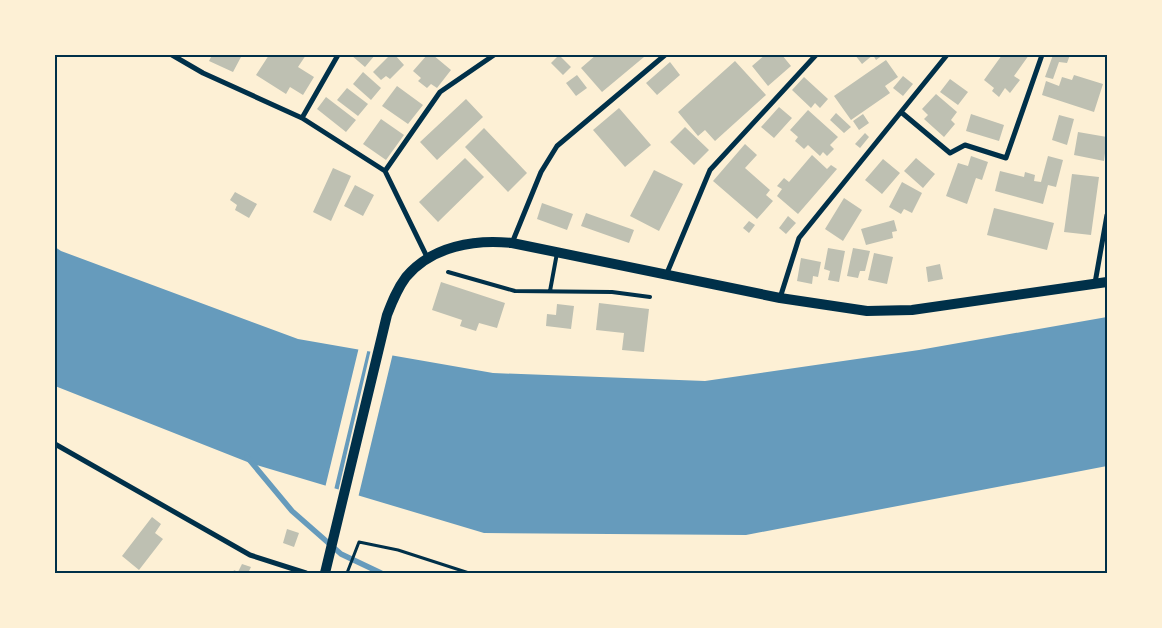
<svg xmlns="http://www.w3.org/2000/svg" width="1162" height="628" font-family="Montserrat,sans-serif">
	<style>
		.water { fill: #669bbc }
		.pier { fill: #fdf0d5 }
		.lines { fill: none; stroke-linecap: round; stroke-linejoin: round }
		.stream { stroke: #669bbc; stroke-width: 5.5 }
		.building { fill: #bec0b2 }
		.path { stroke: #003049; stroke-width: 3 }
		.service { stroke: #003049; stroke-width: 4 }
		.minor { stroke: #003049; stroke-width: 5 }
		.secondary { stroke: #003049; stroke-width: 10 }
		.neatline { fill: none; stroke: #003049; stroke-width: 2 }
	</style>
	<rect width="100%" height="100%" fill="#fdf0d5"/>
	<path class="water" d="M55,247l6,4 237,88 195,34 212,8 214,-31 188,-33v149l-361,69 -262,-2 -234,-70 -195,-77z"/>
	<path class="pier" d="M359,347l9,1 -34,142 -9,-2z
		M371,349l22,4 -35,145 -20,-6z"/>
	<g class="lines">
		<path class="stream" d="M247,457l45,54 49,43 40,19"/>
	</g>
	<path class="building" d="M212,55h25l4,2 -8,15 -24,-11z
		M269,55h37l-8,12 16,10 -11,18 -13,-8 -4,7 -30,-19z
		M351,55h24l-10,12z
		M390,55h5l9,10 -14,14 -4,-3 -5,4 -8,-8z
		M427,55h6l18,15 -14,18 -6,-4 -4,4 -9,-7 3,-3 -8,-7z
		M559,55l12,12 -8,8 -12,-12z
		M596,55h46l2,2 -42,35 -21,-24z
		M765,55h17l9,11 -23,20 -16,-20z
		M855,55h28l-7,5 -3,-5 -11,9z
		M1002,55h27l-15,21 6,4 -10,13 -5,-5 -6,9 -7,-6 2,-3 -10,-8z
		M1053,55h17l-3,8 -8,-1 -6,17 -8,-2z
		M886,60l12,17 -13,9 5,7 -39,27 -17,-24z
		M735,61l31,34 -51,46 -10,-11 -7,6 -20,-24z
		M670,62l10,13 -23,20 -11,-12z
		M363,72l18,16 -10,12 -18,-16z
		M577,75l10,13 -11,8 -10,-13z
		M1074,75l29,9 -9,28 -52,-17 4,-14 13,5 3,-9 10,3z
		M903,76l10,8 -10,12 -10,-8z
		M804,77l24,22 -8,9 -5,-5 -4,5 -19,-18z
		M950,79l18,13 -10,13 -18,-13z
		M397,86l26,19 -15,19 -26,-18z
		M347,88l21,16 -10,12 -21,-16z
		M936,94l21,18 -6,8 4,4 -11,13 -20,-18 4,-4 -6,-6z
		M326,97l30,23 -10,12 -29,-23z
		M466,99l17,18 -46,43 -17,-18z
		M779,107l13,11 -18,20 -13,-11z
		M619,108l32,37 -26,22 -32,-37z
		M808,110l30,27 -8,8 4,4 -7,7 -4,-4 -3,4 -12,-11 -4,4 -9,-8 3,-4 -8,-7z
		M836,113l15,14 -7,6 -14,-13z
		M863,114l6,9 -10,7 -6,-9z
		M971,114l33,11 -5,16 -33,-10z
		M1059,115l15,4 -7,26 -15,-5z
		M381,119l23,16 -18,25 -23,-16z
		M685,127l24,23 -15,15 -24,-23z
		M484,128l43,45 -19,19 -43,-45z
		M1078,132l29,5 -3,24 -30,-6z
		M865,133l4,4 -9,11 -5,-4z
		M745,144l12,11 -12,13 25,22 -4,5 7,6 -16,18 -44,-38z
		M812,155l15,14 4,-4 6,4 -39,45 -21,-18 5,-7 -5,-3 7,-8 5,4z
		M971,156l17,6 -6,18 -6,-2 -9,26 -21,-8 12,-33 10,3z
		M1048,156l15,4 -7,27 -8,-2 -5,19 -48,-13 5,-20 24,6 1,-5 10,3 -1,6 7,1z
		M465,158l19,19 -46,45 -19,-20z
		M916,158l19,16 -12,14 -19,-17z
		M883,159l17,14 -18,21 -17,-14z
		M333,168l18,8 -20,45 -18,-9z
		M654,170l29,14 -24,47 -29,-15z
		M1072,174l27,3 -8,58 -27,-3z
		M902,182l20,11 -10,20 -8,-4 -3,5 -12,-7z
		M355,185l19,10 -11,21 -19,-10z
		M235,192l22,12 -8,14 -14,-8 2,-5 -7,-5z
		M844,198l18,12 -19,31 -18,-12z
		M542,203l31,11 -6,16 -30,-11z
		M994,208l60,15 -7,27 -60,-15z
		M586,213l48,17 -5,13 -48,-17z
		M788,216l8,7 -10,11 -7,-6z
		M894,220l3,11 -5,1 1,6 -27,7 -5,-16z
		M749,221l6,4 -6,8 -6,-5z
		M828,248l17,3 -6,31 -11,-2 2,-9 -6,-2z
		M853,248l17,3 -5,20h-5l-2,7 -11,-2z
		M874,253l19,4 -6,27 -19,-4z
		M801,258l20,4 -3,15 -5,-1 -1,8 -15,-3z
		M940,264l3,15 -15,3 -2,-15z
		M441,282l64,21 -8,25 -18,-5 -3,8 -16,-5 2,-6 -30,-10z
		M599,303l50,6 -5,43 -22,-2 2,-17 -28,-3z
		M557,304l17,2 -3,23 -25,-3 1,-12 9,1z
		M152,517l9,7 -6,9 8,6 -24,31 -17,-14z
		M287,529l12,4 -5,14 -11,-4z
		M242,564l9,3 -3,6h-15l1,-3 4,2z"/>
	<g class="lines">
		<path class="path" d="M347,573l12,-31 39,8 71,23"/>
		<path class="service" d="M448,272l67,19 97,1 38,5
			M550,291l7,-38"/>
		<path class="minor" d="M172,55l31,18 99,45 83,53 43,88
			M901,112l49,41 15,-8 41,13 36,-103
			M302,118l36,-63
			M385,171l55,-79 54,-37
			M512,243l29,-71 16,-26 108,-91
			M667,273l43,-103 106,-115
			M1095,283l12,-68
			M780,298l19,-60 148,-183
			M55,444l195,111 56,18"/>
		<path class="secondary" d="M325,573l62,-258c5,-13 10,-26 19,-38 26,-31 69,-38 106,-34l268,55 87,13 45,-1 195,-28"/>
	</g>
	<rect width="1162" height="628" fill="none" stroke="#fdf0d5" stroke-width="112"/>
	<rect x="56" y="56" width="1050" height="516" class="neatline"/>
</svg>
